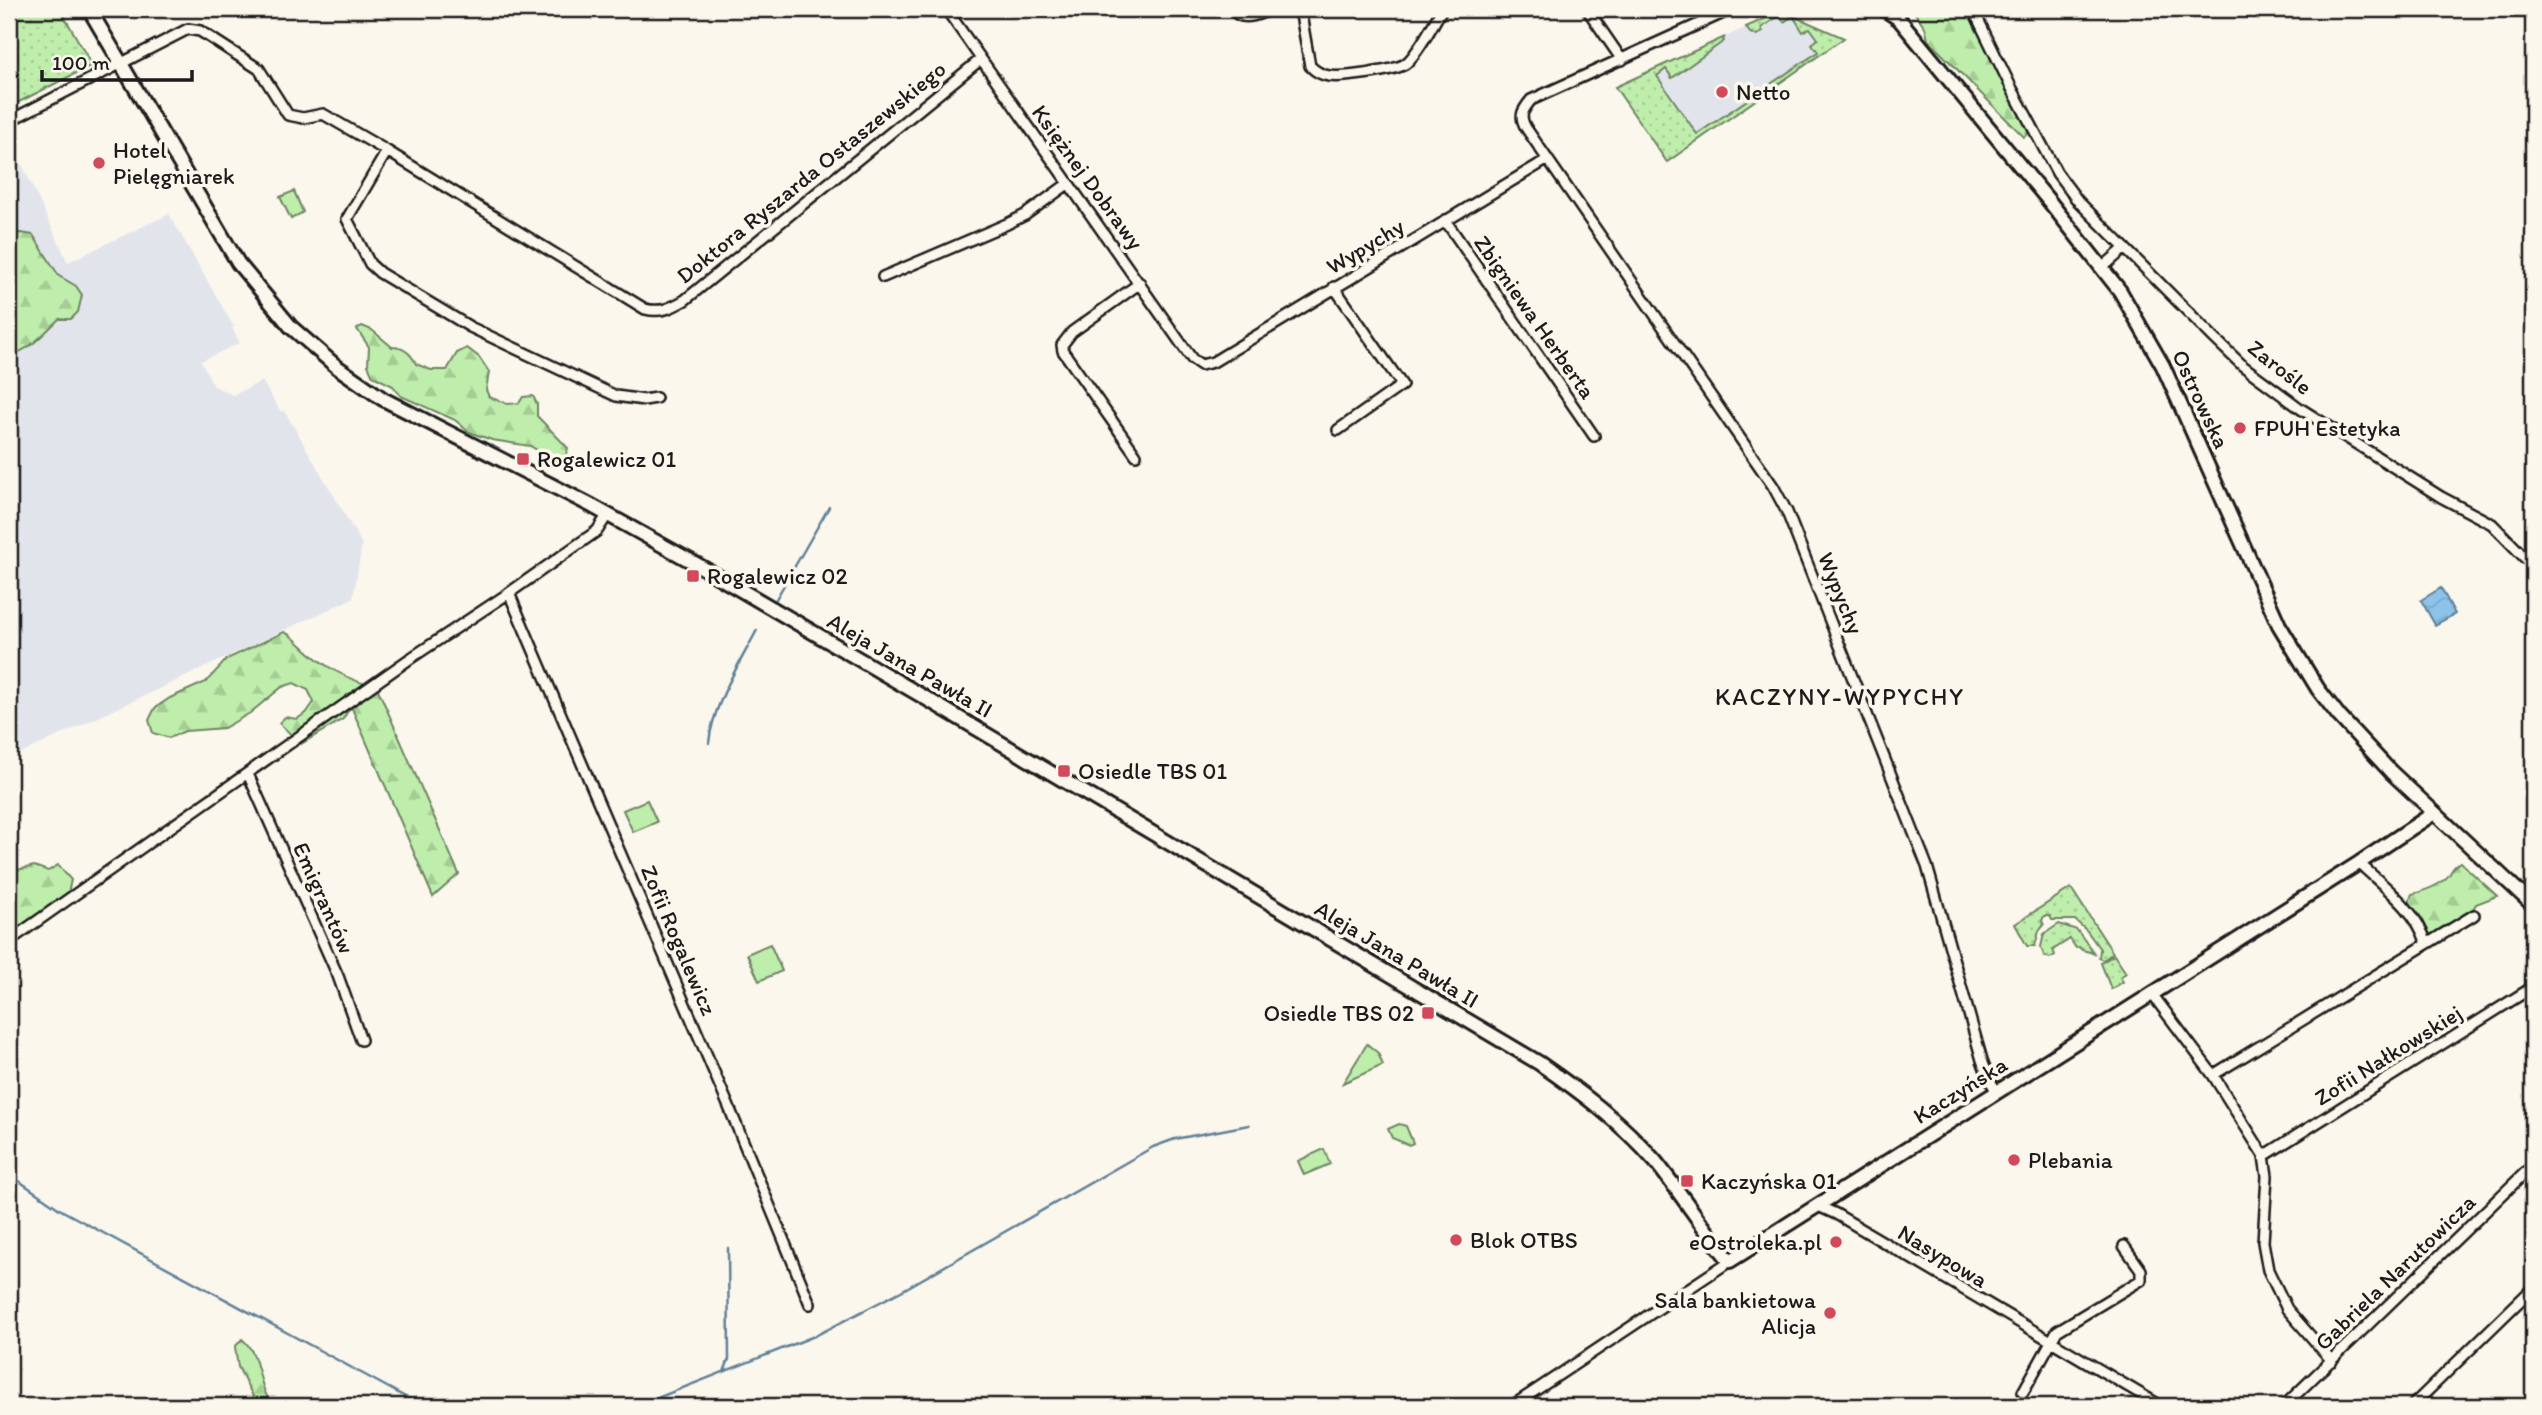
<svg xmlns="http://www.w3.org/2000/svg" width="2542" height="1415" font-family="Itim,sans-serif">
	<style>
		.built { fill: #e1e5eb }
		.grass { fill: url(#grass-dots); stroke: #6e8564; stroke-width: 2 }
		.forest { fill: url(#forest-firs); stroke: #6e8564; stroke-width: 2 }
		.park { fill: #bfeeac; stroke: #6e8564; stroke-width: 2 }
		.water { fill: url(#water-waves); stroke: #608098; stroke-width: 2 }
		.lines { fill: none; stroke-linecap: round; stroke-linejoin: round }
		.stream { stroke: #608098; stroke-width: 2.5 }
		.street-casing { stroke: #1c1c1c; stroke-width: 14 }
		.secondary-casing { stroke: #1c1c1c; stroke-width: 18 }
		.street { stroke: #fbf7ec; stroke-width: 9 }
		.secondary { stroke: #fbf7ec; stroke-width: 12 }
		.poi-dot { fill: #d1495b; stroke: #fbf7ec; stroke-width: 2.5 }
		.labels { text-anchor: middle; stroke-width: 7; stroke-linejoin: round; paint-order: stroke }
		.poi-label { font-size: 23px; fill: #1c1c1c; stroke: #fbf7ec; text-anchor: start }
		.street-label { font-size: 23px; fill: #1c1c1c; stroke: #fbf7ec }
		.neighbourhood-label { font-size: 24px; letter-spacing: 2px; fill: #1c1c1c; stroke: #fbf7ec }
	</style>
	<defs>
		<pattern id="grass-dots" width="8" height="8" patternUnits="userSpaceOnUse" patternTransform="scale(1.75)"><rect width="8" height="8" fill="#bfeeac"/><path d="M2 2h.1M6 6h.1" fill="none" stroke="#a4cc93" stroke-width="1.8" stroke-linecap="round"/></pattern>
		<pattern id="forest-firs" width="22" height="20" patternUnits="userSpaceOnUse" patternTransform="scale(1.75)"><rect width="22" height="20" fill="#bfeeac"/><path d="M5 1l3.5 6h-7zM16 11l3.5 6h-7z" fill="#a4cc93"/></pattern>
		<pattern id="water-waves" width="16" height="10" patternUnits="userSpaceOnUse" patternTransform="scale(1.75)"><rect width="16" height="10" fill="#8dc3ea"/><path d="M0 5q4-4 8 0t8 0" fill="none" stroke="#79a7c8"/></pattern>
	</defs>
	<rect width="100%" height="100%" fill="#fbf7ec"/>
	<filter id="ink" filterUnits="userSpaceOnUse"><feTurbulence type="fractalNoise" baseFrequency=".0143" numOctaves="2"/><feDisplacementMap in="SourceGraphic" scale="14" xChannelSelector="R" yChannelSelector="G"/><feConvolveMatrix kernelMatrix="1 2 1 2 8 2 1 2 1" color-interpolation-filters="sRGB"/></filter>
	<g filter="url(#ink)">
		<path class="built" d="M1782,11l62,27 -177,124 -52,-75z
			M10,139l58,123 101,-48 65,113 -2,1 8,15 -39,18 13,25 19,9 29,-14 19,31 3,-2 78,134 -9,54 -344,161z"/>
		<path class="grass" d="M9,9h51l32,56 -83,42z
			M1782,11l62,27 -177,124 -52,-75 110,-50 -2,2 1,2 -52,37 -6,-9 -9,7 40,58 121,-82 -6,-8 6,-5 -8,-11 -7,4 -10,-16 -9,6 -5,-6 -18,12 2,4 -6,3 -7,-2 -4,-6z
			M2071,888l42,65 -10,7 -4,-2 1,-9 -13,-18 -12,-11h-23l-2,-4h-6l-2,5 2,4 -5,6 -4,15h-8l-12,-22z
			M2059,924l18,6 17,23 -12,-3 -3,-3 -3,1 -6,-9 -17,11 2,5 -5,3 -6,-2 -3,-9 3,-13z
			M2114,955l12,18 -6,4 3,5 -12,7 -10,-26z"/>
		<path class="forest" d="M1912,9h63l56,122 -7,6 -96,-97 -3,-13z
			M21,233l12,2 26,41 17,10 6,9 -4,17 -7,7h-12c-17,16 -27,30 -50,37v-122z
			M362,326l10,4 20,17c11,0 19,6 24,17l15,6h16l10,-17 10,-5 12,9 10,15 -3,18 3,7 19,7 11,-1 4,-6 10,-1 4,8v12l31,32 -4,13 -4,2 -30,-17 -38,-6 -23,-8 -14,-12 -54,-24 -8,-10 -20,-10 -5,-11 1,-18 -12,-18z
			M284,632c10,4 10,7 17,13 20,20 48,36 76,42l82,187 -26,23 -82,-191 -8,13 -42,25 -22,-21 6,-6 12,2 10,-7 7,-10 -6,-12 -14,-7 -12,4 -32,26 -26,15 -39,3 -16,7 -16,-5 -4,-13 6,-12 15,-10 36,-16 21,-23z
			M2460,862l37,34 -21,8c-9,18 -29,30 -49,32 -1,-4 -1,-8 -3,-12 -7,-12 -20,-14 -12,-30 12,-3 29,-9 37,-19 4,-6 4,-9 11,-13z
			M58,865l13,15 -3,13 -59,45v-66l25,-6 14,5z
			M242,1339c20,16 14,49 32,67h-16l-20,-39 -3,-20z"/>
		<path class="park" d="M294,191l9,21 -12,7 -11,-22z
			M647,800l10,22 -24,10 -10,-22z
			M770,944l12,27 -23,10 -12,-27z
			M1367,1044l11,9 5,12 -40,18z
			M1399,1124l7,2 7,17 -4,2 -17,-7 -4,-9z
			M1324,1149l6,15 -26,11 -6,-14z"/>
		<path class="water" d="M2441,588l14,26 -20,11 -14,-25z"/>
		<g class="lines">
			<path class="stream" d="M776,599l53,-92
				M709,743c3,-37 31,-80 48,-113
				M9,1174l52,36 361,196
				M724,1372l5,-13 -1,-111
				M637,1406l180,-71 86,-45 250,-143 22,-8 74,-14"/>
			<defs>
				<path id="street" d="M946,9l246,350 9,6 12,-3 335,-203
					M1235,9l2,5c10,6 23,0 34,-5
					M1300,9l10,57c6,6 12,9 19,10 14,2 65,-5 76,-12 11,-7 30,-43 37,-55
					M1587,9l35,51
					M1732,9l-201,91c-9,11 -12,16 -5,28l247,358 14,26 140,354 55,194 7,19 8,13
					M1973,9l37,76 47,88 21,28 136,137 29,28 58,43 140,88 51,27 41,42
					M1503,11l3,-2
					M9,121l179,-92 12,2 59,38 29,46 15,3 20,-4 64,37 -40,68 23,45 10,9 90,54 146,69 28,4 12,-2
					M387,151l258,158c16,4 26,-1 40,-9l295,-240
					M1445,220l149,216
					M2102,268l23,-20
					M883,277l124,-53 18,-9 44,-32
					M1334,287l68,98 -64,45
					M1136,455l-73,-104 -1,-6 10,-13 68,-49
					M509,593l220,514 81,197
					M248,774l90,202 23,64
					M2359,863c24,23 57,46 67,79
					M9,941l399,-281 101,-67 88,-62 11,-17
					M2152,994l61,81 51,81 3,20 -4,66 5,28 19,39 45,52
					M2213,1075l261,-160
					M2264,1156l269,-169
					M1816,1205l20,9 325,192
					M2023,1392l34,-61 84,-51v-10l-17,-24
					M1512,1406l218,-145
					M2284,1406l249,-241
					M2412,1406l121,-118"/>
				<path id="secondary" d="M89,9l149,254 53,64 46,40 46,32 209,107 106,59 224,131 617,367c42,29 82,59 116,98 26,32 48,68 75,100l629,-398 75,-50
					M1884,9l15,10 150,182 71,90 43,75 116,259 39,64 21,27 52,56 142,133"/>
			</defs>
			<use href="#street" class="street-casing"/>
			<use href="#secondary" class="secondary-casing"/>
			<use href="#street" class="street"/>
			<use href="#secondary" class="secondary"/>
		</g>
	</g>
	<g class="poi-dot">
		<circle cx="1722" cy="92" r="7"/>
		<circle cx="99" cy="163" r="7"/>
		<circle cx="2240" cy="428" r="7"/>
		<rect x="516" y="452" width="14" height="14" rx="3.5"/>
		<rect x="686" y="569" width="14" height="14" rx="3.5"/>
		<rect x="1057" y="764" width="14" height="14" rx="3.5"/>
		<rect x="1421" y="1006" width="14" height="14" rx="3.5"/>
		<circle cx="2014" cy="1160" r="7"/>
		<rect x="1680" y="1174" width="14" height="14" rx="3.5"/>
		<circle cx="1456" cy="1240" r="7"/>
		<circle cx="1836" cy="1242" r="7"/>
		<circle cx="1830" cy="1313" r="7"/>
	</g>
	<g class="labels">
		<g class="poi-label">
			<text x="1736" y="100">Netto</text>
			<text x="113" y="158">Hotel<tspan x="113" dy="26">Pielęgniarek</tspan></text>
			<text x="2254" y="436">FPUH Estetyka</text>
			<text x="537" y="467">Rogalewicz 01</text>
			<text x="707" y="584">Rogalewicz 02</text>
			<text x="1078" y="779">Osiedle TBS 01</text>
			<text x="1414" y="1021" text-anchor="end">Osiedle TBS 02</text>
			<text x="2028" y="1168">Plebania</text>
			<text x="1701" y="1189">Kaczyńska 01</text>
			<text x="1470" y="1248">Blok OTBS</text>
			<text x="1822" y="1250" text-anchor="end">eOstroleka.pl</text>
			<text x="1816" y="1308" text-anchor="end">Sala bankietowa<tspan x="1816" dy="26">Alicja</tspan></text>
		</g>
		<g class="street-label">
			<text transform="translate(811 172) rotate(-39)" y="8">Doktora Ryszarda Ostaszewskiego</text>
			<text transform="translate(1088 177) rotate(54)" y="8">Księżnej Dobrawy</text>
			<text transform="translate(1365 246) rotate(-31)" y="8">Wypychy</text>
			<text transform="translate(1535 317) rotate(55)" y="8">Zbigniewa Herberta</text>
			<text transform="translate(2280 367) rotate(38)" y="8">Zarośle</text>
			<text transform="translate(2201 399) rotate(65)" y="8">Ostrowska</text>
			<text transform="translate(1841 593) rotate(68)" y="8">Wypychy</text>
			<text transform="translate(910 665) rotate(30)" y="8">Aleja Jana Pawła II</text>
			<text transform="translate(324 898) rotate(66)" y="8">Emigrantów</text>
			<text transform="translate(679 940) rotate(67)" y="8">Zofii Rogalewicz</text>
			<text transform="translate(1397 954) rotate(31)" y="8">Aleja Jana Pawła II</text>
			<text transform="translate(2388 1055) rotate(-32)" y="8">Zofii Nałkowskiej</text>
			<text transform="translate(1960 1090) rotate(-32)" y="8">Kaczyńska</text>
			<text transform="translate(1943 1256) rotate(31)" y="8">Nasypowa</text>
			<text transform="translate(2395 1272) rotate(-44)" y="8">Gabriela Narutowicza</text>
		</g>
		<g class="neighbourhood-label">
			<text x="1840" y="705">KACZYNY-WYPYCHY</text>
		</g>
	</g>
	<rect width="2542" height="1415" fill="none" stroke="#fbf7ec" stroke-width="35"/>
	<rect x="18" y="18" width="2507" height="1380" fill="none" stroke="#1c1c1c" stroke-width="2.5" filter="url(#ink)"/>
	<path d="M42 70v10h150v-10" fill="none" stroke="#1c1c1c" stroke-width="3.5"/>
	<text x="52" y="70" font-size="21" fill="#1c1c1c" stroke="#fbf7ec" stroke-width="5" paint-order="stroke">100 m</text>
</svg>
